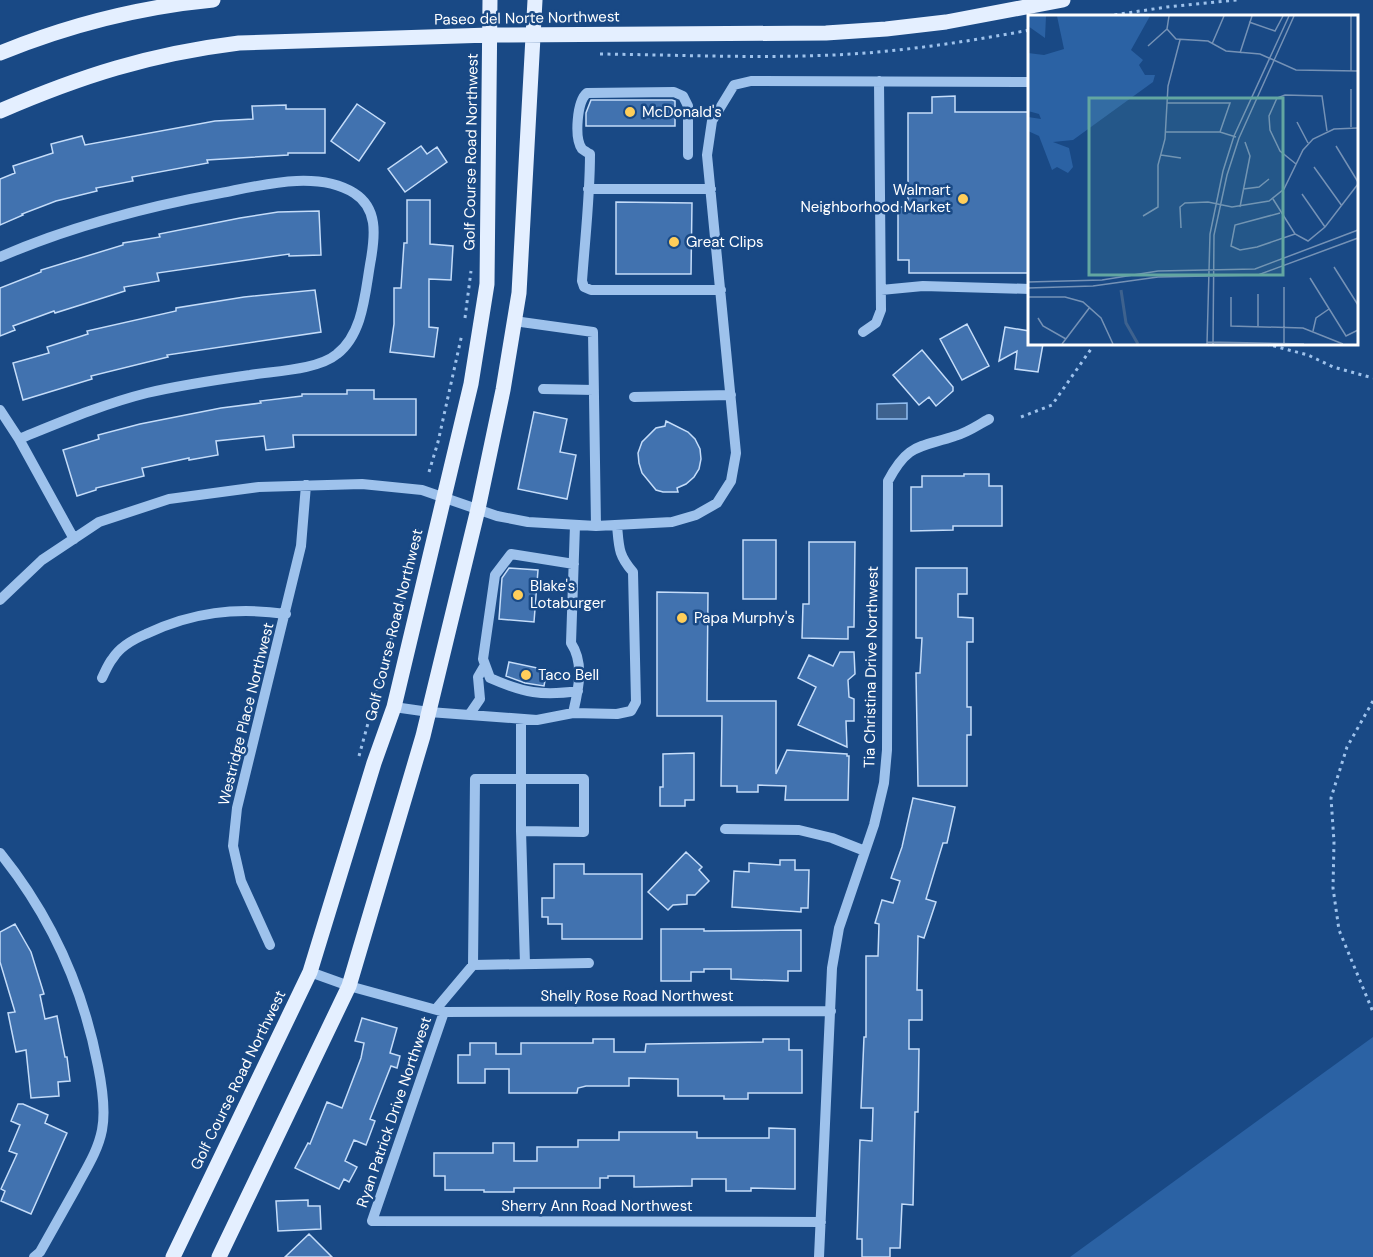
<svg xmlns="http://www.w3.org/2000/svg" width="1373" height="1257" font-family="'DM Sans',sans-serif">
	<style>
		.green { fill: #2b62a4 }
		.water { fill: #3e628e; stroke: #91bdef; stroke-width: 1.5 }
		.building { fill: #4172af; stroke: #c4dcf9; stroke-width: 1.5 }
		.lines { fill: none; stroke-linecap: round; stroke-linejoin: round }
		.path { stroke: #9ec2ec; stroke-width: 3; stroke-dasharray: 3 4.5; stroke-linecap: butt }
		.minor { stroke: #9ec2ec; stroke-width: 10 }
		.major { stroke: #e4efff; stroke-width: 15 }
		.poi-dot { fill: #ffce5a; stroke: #194985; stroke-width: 2 }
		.labels { text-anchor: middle; stroke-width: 5; stroke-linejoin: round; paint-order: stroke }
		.street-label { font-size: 15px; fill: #fff; stroke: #194985 }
		.poi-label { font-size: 15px; fill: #fff; stroke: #194985; text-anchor: start }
		.inset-river { fill: none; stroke: #3e628e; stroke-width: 3 }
		.inset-road { fill: none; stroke: #7592b6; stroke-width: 1.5 }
		.view { fill: #63a6a1; fill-opacity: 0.15; stroke: #63a6a1; stroke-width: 3 }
		.inset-edge { fill: none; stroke: #fff; stroke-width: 3 }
	</style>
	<rect width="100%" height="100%" fill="#194985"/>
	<path class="green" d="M1373,1037v220h-303z"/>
	<path class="water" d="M907,403v16h-30v-15z"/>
	<path class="building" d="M955,96v16h74v161h-120v-13h-11v-53h10v-94h24v-16z
		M591,100h81l3,1v25h-89v-13z
		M357,104l28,19 -26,38 -28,-20z
		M286,105v4h39v44h-37v2l-81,5 1,3 -76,14 1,4 -37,7 1,3 -41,10 -34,13 1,1 -23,10v-46l15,-6 -2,-7 40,-13 -2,-9 31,-8 3,9 130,-24 38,-2 -1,-13z
		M421,146l6,8 10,-7 10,15 -42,30 -17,-23z
		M407,200h23v44l23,2 -2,34 -22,-1v48l9,1 -4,29 -44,-5 4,-28v-36h7l3,-45h3z
		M616,202l76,1 -1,71h-75z
		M319,211l2,44 -32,1v-2l-132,19 2,8 -35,6 1,4 -70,22 -1,-2 -41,15 2,4 -15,6v-48l41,-16v-2l82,-25v-2l37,-6 -1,-3 81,-16 38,-6z
		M315,290l6,42 -154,23 1,2 -77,19 1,3 -69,21 -10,-37 36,-10 -2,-6 41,-13 -1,-3 89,-20v-3l68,-11z
		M967,324l22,42 -27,14 -22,-41z
		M1005,327l24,4v13h14l-5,28 -23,-3 2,-18 -18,10z
		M922,350l31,37v4l-17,15 -7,-9 -10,8 -26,-30z
		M347,390h27v9h42v36h-123l1,12 -28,3 -2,-14 -48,5 2,14 -29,5v-2l-47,10 2,8 -48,12v2l-19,6 -14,-46 36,-11 -1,-4 42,-11 81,-16 40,-5 -1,-2 42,-5v-2h45z
		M534,412l33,7 -7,33 16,3 -9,44 -49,-10z
		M666,421l22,11 7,7 5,10 1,10 -2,10 -5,8 -8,7 -9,4 1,4h-15l-7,-2 -14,-17 -3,-10 -1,-10 4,-11 14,-14 9,-2z
		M964,474h25v12h13v40h-49v4l-42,1v-44h11v-11h42z
		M743,540h33v59h-33z
		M809,542h46l-1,85h-6v12l-46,-1 1,-34h6z
		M509,568l29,2 -4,52 -35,-3 3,-41z
		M916,568h51v26h-9v23l15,1v24h-6v65h4v28h-4v51h-49l-2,-113h4l2,-35h-6z
		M657,592l51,1 -1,108h69v73l11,-24 60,4v2h2l-1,44h-63l1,-14 -28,-1v7h-21v-6h-16l1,-70h-65z
		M840,652h14l1,22 -7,6 1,17 5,2v22h-8l1,26 -49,-22 18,-38 -18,-9 11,-23 24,11z
		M509,662l38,8 -3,16 -19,-3 -19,-7z
		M694,753v47h-9v6h-25v-19h3v-33z
		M913,798l42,9 -8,36h-4l-17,56 10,3 -12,36 -6,-2 -1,54h5v30h-13v29h10l-1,63h-3l-2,93 -11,-1 -2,44h-10v9h-28v-18h-5l3,-99 12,1 1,-33h-12l3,-71h2v-81h12l1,-32 -4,-1 7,-23 11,3 7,-22 -9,-3 11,-31z
		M686,852l16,15 -3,3 10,11 -14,14h-8v9l-14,1 -5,5 -20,-18z
		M780,860h15v10h14l-1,38h-7v4l-69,-5 2,-36 15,1v-9l31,2z
		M554,864h30v10h58v65h-80v-15h-14v-7h-6v-19h12z
		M15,924l16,28 13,42 -4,1 5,24 12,-3 8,41h2l3,24 -12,1 1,14 -28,2 -5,-48 -10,2 -8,-39 7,-1 -15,-50v-30z
		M661,929h43v2l97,-1v41h-13v10l-57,-2v-10h-27v3h-13v9h-30z
		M362,1018l35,10 -7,25 10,3 -3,12 -6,-2 -21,53 5,2 -9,24 -12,-5 -9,21 12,6 -8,15 -5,-3 -5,10 -44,-21 13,-25 2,1 17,-42 15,6 19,-50 3,-15 -9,-2z
		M593,1039h21v13h31l1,-8 117,-2v-3h26v11h13v43h-54v6h-24v-3h-46v-17l-49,-1v8h-43l-8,2 -1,5h-68v-24h-24v14h-27v-28h12v-12h26v11h25v-11h72z
		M18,1104h5l25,11 -3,8 22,10 -36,81 -30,-13 4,-10 -4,-2 16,-35 -8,-3 11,-26 -9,-4z
		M769,1128l26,1v60l-44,-1v3h-25v-12h-34v7l-58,1v-11h-26v2h-8v10h-86v4h-30v-2h-39v-14h-11v-23h59v-10h21v18h23v-14h41v-7h41v-8h78v6h72z
		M308,1200v6h12l1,23 -43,2 -2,-30z
		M309,1234l23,23h-47z"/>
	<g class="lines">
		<path class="path" d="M1107,16l60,-9 70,-7
			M600,54c84,1 169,5 252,0 60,-4 119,-13 178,-24
			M465,318l6,-47
			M1266,344l42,11 25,12 40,11
			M1021,417l31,-12 39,-56v-5
			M429,472l9,-30 24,-108
			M1373,701l-26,46 -16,51 3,44 -1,46 6,42 34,82
			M359,756l47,-171 11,-57"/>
		<path class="minor" d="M688,155v-49l-5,-10 -9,-4 -87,1c-10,8 -13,45 -5,56 0,0 7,5 8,5 0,43 -5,85 -8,127l2,6 7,3h130
			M588,189h123
			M0,257c71,-31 145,-50 221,-64 41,-8 96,-23 133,0 24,15 21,42 17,66 -6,32 -7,74 -34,95 -19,16 -63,17 -87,21 -35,5 -69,10 -103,18 -44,11 -86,29 -128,46
			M881,290l42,-4 107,3
			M514,321l79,11 3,194
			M863,332l13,-9 5,-13 -2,-229
			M543,389l51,1
			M634,397l97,-2
			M0,410l19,29 55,100
			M574,564l-63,-10 -16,21 -12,84 7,19c34,15 52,18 88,13
			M0,600l42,-40 57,-38 70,-23 90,-12 103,-3 60,6 75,26 31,6 68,4 76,-4 24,-7 21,-12 14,-22 5,-28 -29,-298 5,-34 22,-36 17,-4 279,1
			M102,678c3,-6 6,-14 11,-20 7,-11 21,-19 33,-24 46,-22 90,-27 140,-20
			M394,707l35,5 108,8 36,-7c5,-22 12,-49 -2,-70l4,-118
			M573,713l44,1 14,-3 5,-9 -3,-130c-15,-17 -14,-25 -16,-47
			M469,715l11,-16 -2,-22 7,-12
			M725,829l74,1 33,8 33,13
			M521,831v-52h63v53l-63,-1 4,133
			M0,853c50,62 83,135 98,213 4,20 8,44 4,64 -4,21 -16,39 -26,58 -12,21 -24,43 -36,64l-6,5
			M270,945l-29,-64 -8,-35 4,-38 64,-262 5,-61
			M473,965l2,-186h46v-60
			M310,972l39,14 95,26 387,-1
			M436,1009l37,-44 116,-2
			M444,1012l-72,209 449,1
			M819,1257l13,-289 7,-40 35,-103 10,-42 3,-33 1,-269c20,-38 31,-33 67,-45 12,-3 23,-11 34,-17"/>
		<path class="major" d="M0,53c69,-28 140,-46 213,-53
			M0,111c81,-35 150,-57 239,-68l251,-8 336,-2 60,-4 60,-7 117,-22
			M173,1257l137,-285 64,-209 20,-56 77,-323 16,-100 3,-284
			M219,1257l130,-271 74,-250 55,-227 25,-119 16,-97 16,-293"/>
	</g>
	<g class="poi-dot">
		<circle cx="630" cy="112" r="6"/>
		<circle cx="963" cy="199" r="6"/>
		<circle cx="674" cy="242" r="6"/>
		<circle cx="518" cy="595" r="6"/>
		<circle cx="682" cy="618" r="6"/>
		<circle cx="526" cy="675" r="6"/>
	</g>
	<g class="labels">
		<g class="street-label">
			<text transform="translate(527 18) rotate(-1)" y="5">Paseo del Norte Northwest</text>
			<text transform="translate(471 152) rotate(-89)" y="5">Golf Course Road Northwest</text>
			<text transform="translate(394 625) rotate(-76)" y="5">Golf Course Road Northwest</text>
			<text transform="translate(871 667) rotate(-89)" y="5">Tia Christina Drive Northwest</text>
			<text transform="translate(246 714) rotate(-76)" y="5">Westridge Place Northwest</text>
			<text x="637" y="1001">Shelly Rose Road Northwest</text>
			<text transform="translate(238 1080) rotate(-64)" y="5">Golf Course Road Northwest</text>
			<text transform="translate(394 1112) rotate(-71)" y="5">Ryan Patrick Drive Northwest</text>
			<text x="597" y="1211">Sherry Ann Road Northwest</text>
		</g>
		<g class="poi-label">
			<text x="642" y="117">McDonald's</text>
			<text x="951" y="195" text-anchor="end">Walmart<tspan x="951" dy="17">Neighborhood Market</tspan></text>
			<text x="686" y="247">Great Clips</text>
			<text x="530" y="591">Blake's<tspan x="530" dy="17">Lotaburger</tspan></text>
			<text x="694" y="623">Papa Murphy's</text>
			<text x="538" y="680">Taco Bell</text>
		</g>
	</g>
	<g transform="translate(1028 15)">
		<rect width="330" height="330" fill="#194985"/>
		<path d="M0,1h18l-1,22 -17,-12zM29,1h93l-19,34 12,10 -4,5 6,10h10l-2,7 -80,58 -20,2 16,6 4,19 -5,6 -11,-6 -5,3 -13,-34 -11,-5v-14l13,2 -2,-5 -11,-3v-58l16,2 20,-6z" fill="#2b62a4"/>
		<path class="inset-river" d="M93,275l5,33 12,21"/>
		<path class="inset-road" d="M141,1l-2,13 9,10 32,2 18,10 34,3 36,16 62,1M221,7l26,9 8,-15M184,29l12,-28M120,31l19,-17M212,38l12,-37M323,56v-55M323,74v38M139,88h63l-10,29M269,107l11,21M138,117h54l16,5M308,131l22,36M133,140l20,3M268,149l-16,-13 -10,-21 -1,-14 8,-18 8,-3 37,1 5,35M286,152l28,39M215,174l16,-2 10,-8M274,179l23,33M245,184l22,35 13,7 17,-14 33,-43M212,192l10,-51 -5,-14M252,198l-45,12 -4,21 9,4 17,-3 38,-13M115,201l15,-9v-42l7,-26 3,-53 12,-46M153,213l-1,-21 5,-4 23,-1 24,5 37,-6 15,-12 19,-39 10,-11 21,-10 24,-1M306,252l24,38M282,263l36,58 12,-6M0,267l74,-2 56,-9 97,-2 103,-39M0,273l65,-2 65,-9 100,-2 100,-37M230,279v32M0,282h37l18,5 18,16 12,26M203,282v29l72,2 40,16M10,303l5,8 23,13M285,316l3,-13 13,-9M179,327l97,2M34,329l28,-37M179,329l3,-110 13,-63 11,-35 55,-120M185,329l1,-109 13,-60 12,-37 55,-122M256,329v-57"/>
		<path class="view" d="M61,83h194v177h-194z"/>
		<rect width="330" height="330" class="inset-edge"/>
	</g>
</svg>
